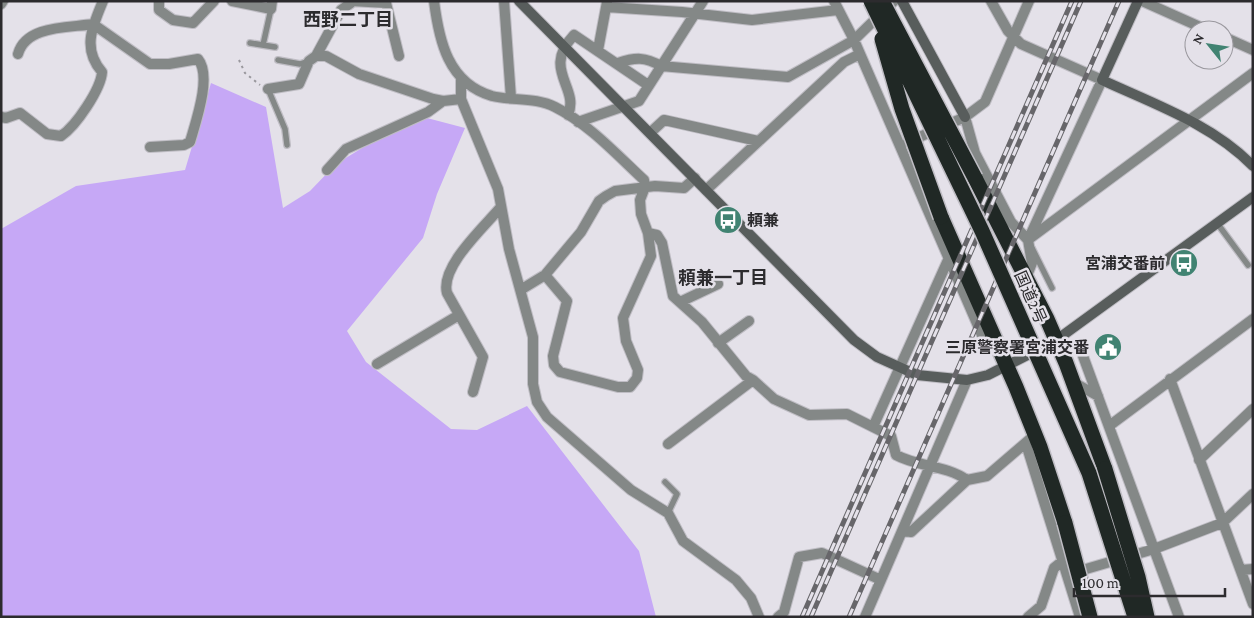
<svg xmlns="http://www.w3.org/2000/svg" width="1254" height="618" font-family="'Crimson Pro','Noto Sans JP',serif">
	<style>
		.green { fill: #c6a8f6 }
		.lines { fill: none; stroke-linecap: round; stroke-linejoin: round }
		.lane-casing { stroke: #bfbdc4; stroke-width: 8 }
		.street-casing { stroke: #bfbdc4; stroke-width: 12 }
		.secondary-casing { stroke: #bfbdc4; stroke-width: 12 }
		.highway-casing { stroke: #bfbdc4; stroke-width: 18 }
		.path { stroke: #9a989e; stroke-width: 2; stroke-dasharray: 2.5 4; stroke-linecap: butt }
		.lane { stroke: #848887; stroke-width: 5.5 }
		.street { stroke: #848887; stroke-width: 10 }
		.secondary { stroke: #585d5c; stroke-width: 10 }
		.highway { stroke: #202825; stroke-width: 15 }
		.rail-casing { stroke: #67666a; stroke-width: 5 }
		.rail { stroke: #e4e1e9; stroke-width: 3; stroke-dasharray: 9; stroke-linecap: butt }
		.highway-bridge-casing { stroke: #bfbdc4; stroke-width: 18; stroke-linecap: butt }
		.highway-bridge { stroke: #202825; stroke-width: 15 }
		.labels { text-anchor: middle; stroke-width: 5; stroke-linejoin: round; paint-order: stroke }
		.poi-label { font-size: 16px; font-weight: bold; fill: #2c2b2e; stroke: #e4e1e9; text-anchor: end }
		.street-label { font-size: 16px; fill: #2c2b2e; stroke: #e4e1e9 }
		.neighbourhood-label { font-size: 18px; font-weight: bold; fill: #2c2b2e; stroke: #e4e1e9 }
	</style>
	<rect width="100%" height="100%" fill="#e4e1e9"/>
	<path class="green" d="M211,83l55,24 17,101 27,-17 26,-27 44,-27 47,-19 38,10 -28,66 -14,44 -76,93 19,31 85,67 26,1 50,-24 112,145 17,66h-655v-388l75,-43 109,-16z"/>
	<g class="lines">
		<defs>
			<path id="lane" d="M250,43l25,4
				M263,45l8,-36
				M278,60l22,4 9,-3
				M268,89l17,40 2,16
				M1217,223l31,42
				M1032,248l20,40
				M665,482l12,12 -9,19"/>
			<path id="street" d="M159,1v9l14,10 20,3 21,-22
				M232,1l39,8 1,-8
				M351,1l35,2 13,53
				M434,1c5,40 14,82 58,95 20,5 44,1 63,11 34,17 62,48 89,73l1,7 -5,13 1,14 7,19 3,23 -28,62 3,23 12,29 -1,8 -7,9h-12l-58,-15 -6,-7 -1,-9 14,-55 -22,-26
				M504,1l7,97
				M834,1l20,39 128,295 15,12
				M991,1l17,30 13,13 81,36 -74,160
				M1142,1l65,29
				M1,4l2,-3
				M606,7l76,5 70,8 86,-10
				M1224,37l29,13
				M598,50l9,-48
				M18,54c8,-29 51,-26 75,-30l57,40h19l29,-5c14,17 -2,62 -8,83l-6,3 -34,2
				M316,56l25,-46 10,-7
				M618,63c18,-6 27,-6 43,3l127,11 66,-37 40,-39
				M461,80v19l37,90 11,60 24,88v47l4,18 10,15 84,73 37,23 15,28 53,39 15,18 8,19
				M268,89l31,-5 10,-23 7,-5h10l33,18 74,25 10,2 18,-2
				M568,115c12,-28 -27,-45 6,-80l74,50
				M1,117l5,1 14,-5 27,21 14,2c15,-10 40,-47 41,-64 -20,-23 -10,-45 1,-71
				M965,117l10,36 36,69 17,18 4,23 -6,15
				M578,122l61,-21 64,-100
				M651,132l13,-12 94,21
				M908,142l57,-25 20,-15 44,-101
				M327,170l19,-21 82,-37 15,-11
				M706,190l138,-128 16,-8
				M648,233l9,2 5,8 11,53 29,26 44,54 7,4 -85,64
				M1029,239l224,-166
				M522,289l23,-14 36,-43 18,-31 7,-5 9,-5 40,-5 29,2 11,-10
				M680,302l38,-18
				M718,343l31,-22
				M1083,356l96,261
				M377,364l82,-49
				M1170,379l83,225
				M753,380l21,19 35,16 38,-1 44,22 5,19c22,12 50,10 71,25
				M1073,382l25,14
				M473,392l10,-35 -36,-64c-7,-26 36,-65 53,-85
				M1109,426l144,-107
				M873,427l75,-167
				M1026,444l54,173
				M1199,460l54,-51
				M903,531l8,1 56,-52 20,-4 43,-37
				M1241,570l12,-1
				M1069,574l85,-25 68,-26 31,-29
				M778,617l6,-5 15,-55 23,-4 59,27
				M865,617l102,-237
				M1028,617l13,-11 13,-38 10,-8"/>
			<path id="secondary" d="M519,1l335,339 23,17 40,18 50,5 21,-5 67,-34 198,-144
				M902,1l63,116
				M1138,1l-36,79c52,24 110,44 151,86"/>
			<path id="highway" d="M975,178l72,141 19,44 39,106
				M941,217l75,170 24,60 25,76"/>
		</defs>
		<use href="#lane" class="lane-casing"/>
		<use href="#street" class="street-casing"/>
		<use href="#secondary" class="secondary-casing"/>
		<use href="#highway" class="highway-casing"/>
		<path class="path" d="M239,60l6,13 15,12"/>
		<use href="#lane" class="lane"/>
		<use href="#street" class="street"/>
		<use href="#secondary" class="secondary"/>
		<use href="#highway" class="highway"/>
		<defs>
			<path id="rail" d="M802,617l270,-616
				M811,617l270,-616
				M849,617l270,-616"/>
		</defs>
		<use href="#rail" class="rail-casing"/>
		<use href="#rail" class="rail"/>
		<defs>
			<path id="highway-bridge" d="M871,1l111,230 107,242 46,144
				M882,1l93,177
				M882,39l20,70 39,108
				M1105,469l33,108 9,40
				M1065,523l25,94"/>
		</defs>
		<use href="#highway-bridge" class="highway-bridge-casing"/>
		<use href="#highway-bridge" class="highway-bridge"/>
	</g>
	<defs>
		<symbol id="bus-disc" viewBox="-11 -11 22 22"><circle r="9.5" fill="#418372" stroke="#e4e1e9"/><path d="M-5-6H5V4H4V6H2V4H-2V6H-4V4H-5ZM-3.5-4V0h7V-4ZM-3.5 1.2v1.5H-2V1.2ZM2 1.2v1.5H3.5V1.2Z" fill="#fff"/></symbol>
		<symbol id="civic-disc" viewBox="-11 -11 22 22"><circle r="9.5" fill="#418372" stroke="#e4e1e9"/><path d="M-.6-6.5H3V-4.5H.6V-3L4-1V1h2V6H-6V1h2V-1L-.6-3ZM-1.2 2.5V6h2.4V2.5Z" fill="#fff"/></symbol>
	</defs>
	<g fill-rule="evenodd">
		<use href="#bus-disc" x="712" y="204" width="32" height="32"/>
		<use href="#bus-disc" x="1168" y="247" width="32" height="32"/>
		<use href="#civic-disc" x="1092" y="331" width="32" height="32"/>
	</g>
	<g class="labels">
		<g class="poi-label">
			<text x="747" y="226" text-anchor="start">頼兼</text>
			<text x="1165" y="269">宮浦交番前</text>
			<text x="1089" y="353">三原警察署宮浦交番</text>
		</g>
		<g class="street-label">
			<text transform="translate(1031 297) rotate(66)" y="6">国道2号</text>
		</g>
		<g class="neighbourhood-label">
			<text x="348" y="26">西野二丁目</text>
			<text x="723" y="284">頼兼一丁目</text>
		</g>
	</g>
	<rect width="1254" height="618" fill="none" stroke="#2c2b2e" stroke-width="5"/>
	<g transform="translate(1209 45) rotate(300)"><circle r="24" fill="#e4e1e9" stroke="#9a989e"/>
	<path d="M0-4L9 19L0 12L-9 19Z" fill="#418372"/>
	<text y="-8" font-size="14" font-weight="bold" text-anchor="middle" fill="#2c2b2e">N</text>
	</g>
	<path d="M1074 588v8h151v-8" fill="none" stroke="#2c2b2e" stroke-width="2.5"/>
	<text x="1082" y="588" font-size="15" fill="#2c2b2e" stroke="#e4e1e9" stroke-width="4" paint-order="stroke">100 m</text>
</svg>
